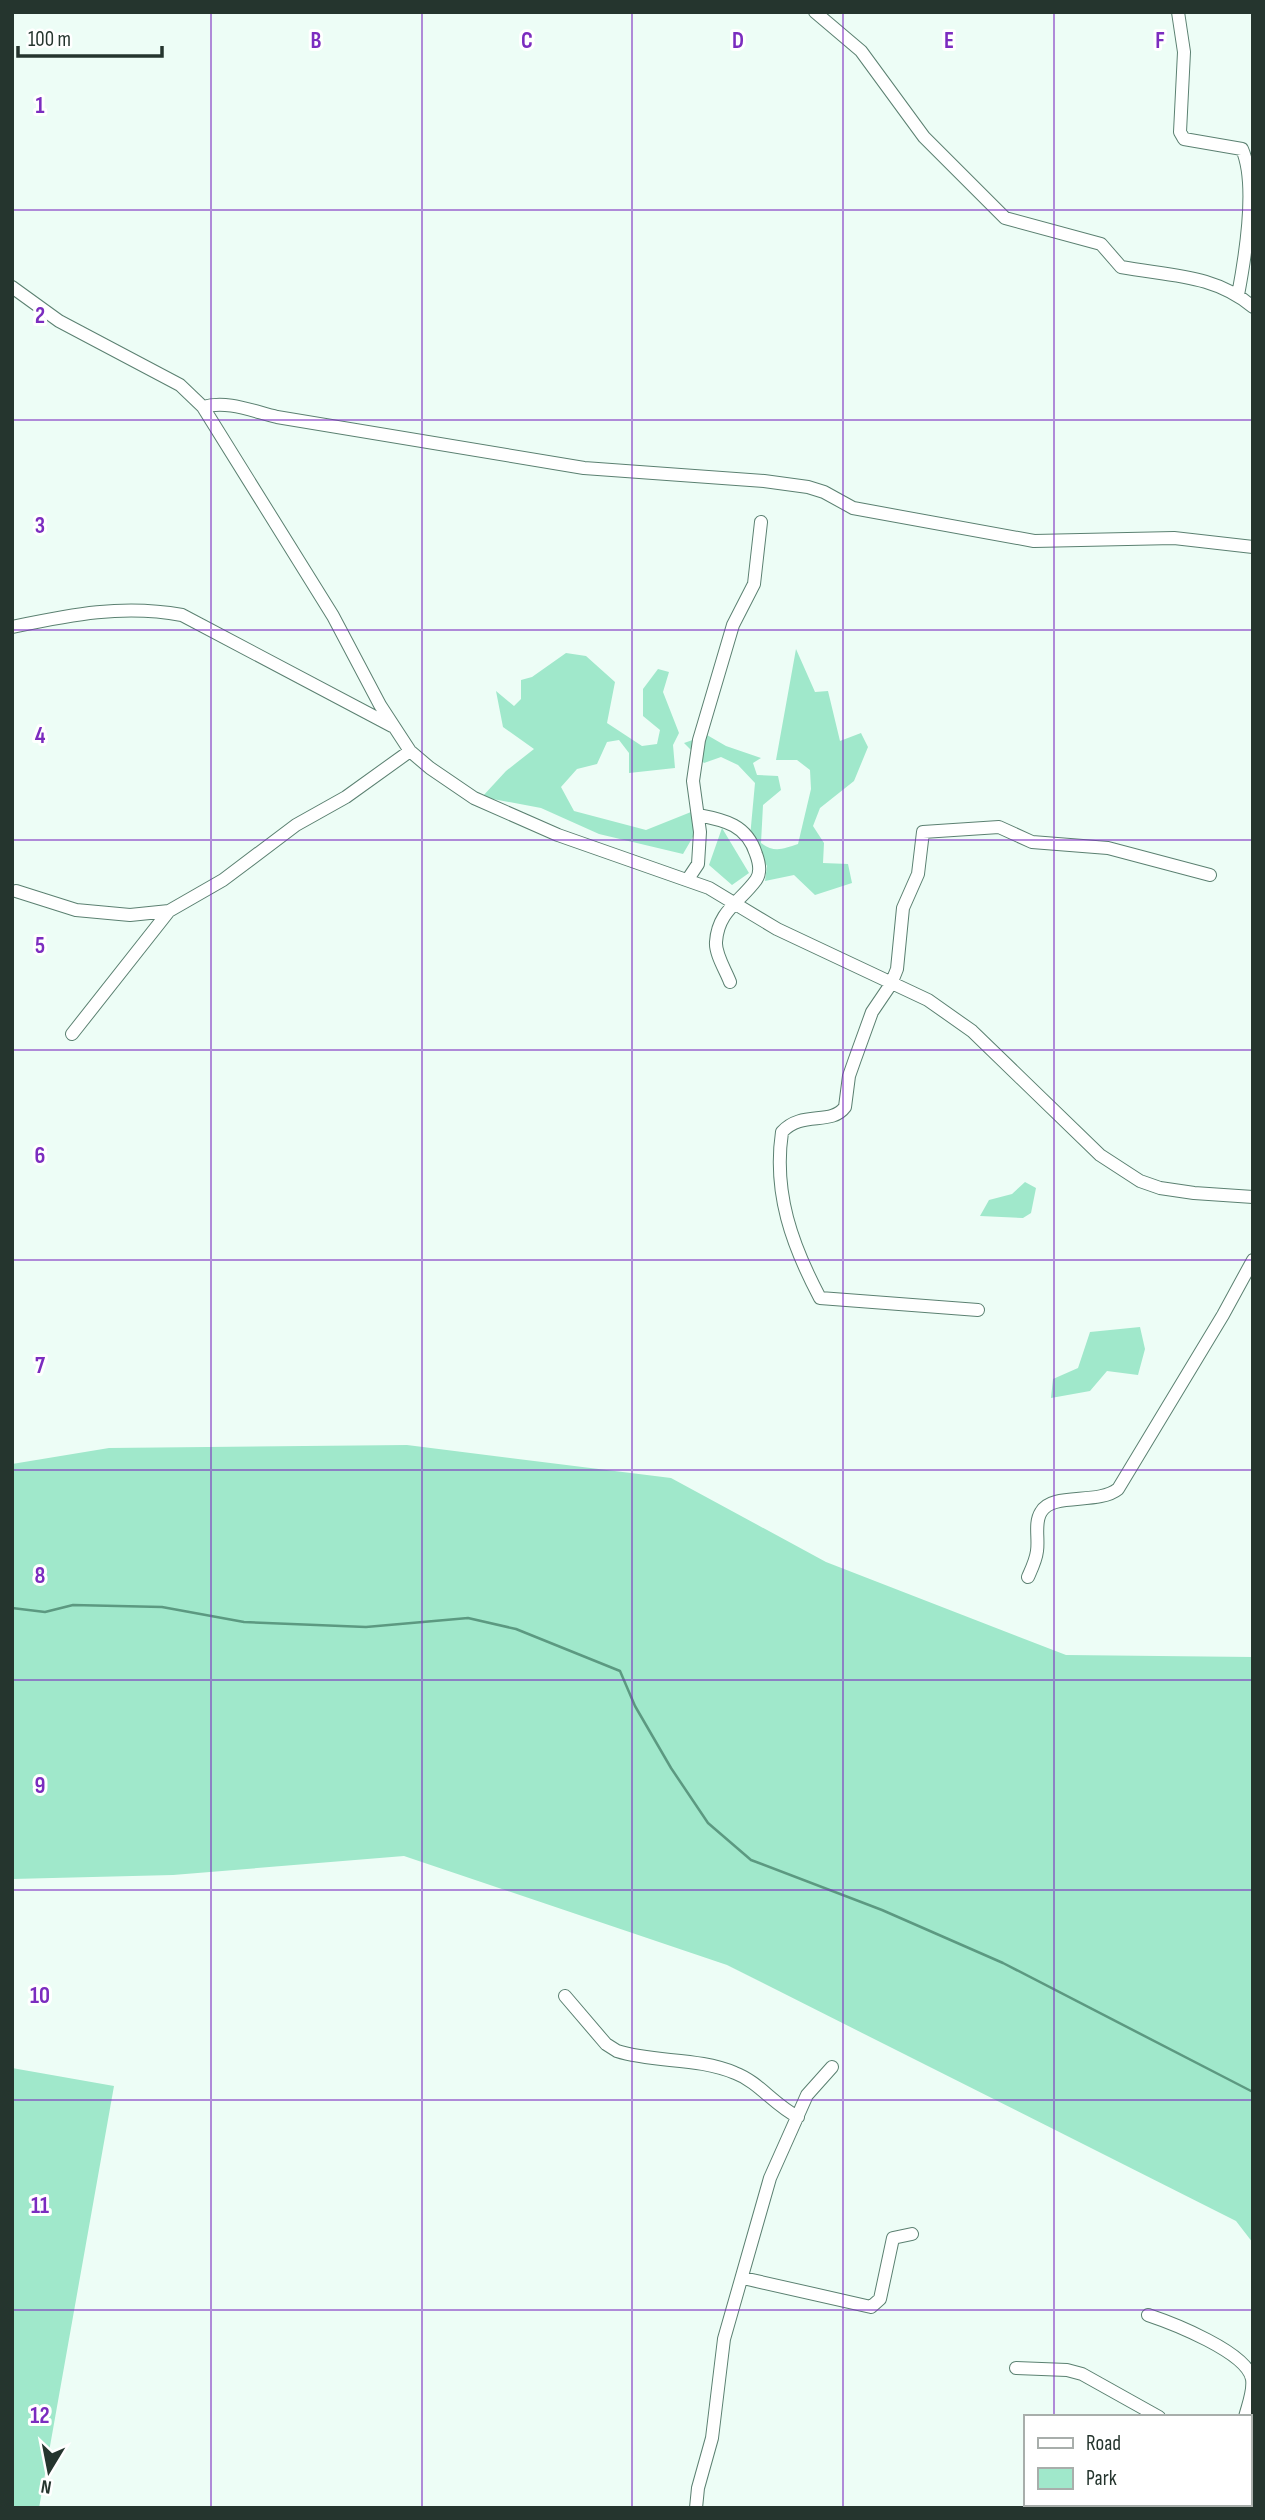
<svg xmlns="http://www.w3.org/2000/svg" width="1265" height="2520" font-family="'Sofia Sans Condensed',sans-serif">
	<style>
		.green { fill: #a0e8cb }
		.lines { fill: none; stroke-linecap: round; stroke-linejoin: round }
		.stream { stroke: #5c9981; stroke-width: 2.5 }
		.minor-casing { stroke: #5b8071; stroke-width: 14 }
		.minor { stroke: #fff; stroke-width: 12 }
		.grid { fill: none; stroke: #7b2cbf; stroke-width: 2; stroke-opacity: 0.55 }
		.grid-label { font-size: 23px; text-anchor: middle; font-weight: bold; fill: #7b2cbf; stroke: #fff; stroke-width: 6; stroke-linejoin: round; paint-order: stroke }
	</style>
	<rect width="100%" height="100%" fill="#edfdf6"/>
	<path class="green" d="M796,649l19,43 13,-1 12,50 21,-8 7,14 -14,34 -34,27 -7,18 11,17 -1,20 25,1 4,19 -37,12 -21,-20 -29,6 2,-15 -17,-29 5,-54 -17,-18 -17,-8 -17,6 -20,-20 23,-8 19,11 35,12 -8,5 4,12 21,1 3,14 -18,15 -2,38c13,10 22,6 37,1l13,-55 -1,-19 -13,-10h-21z
		M566,653l20,3 29,26 -8,41 35,23 15,-2 3,-14 -17,-14v-27l15,-20 11,3 -6,20 16,41 -6,12 2,23 -46,5v-20l-10,-13 -12,2 -10,22 -20,5 -16,18 13,24 72,19 50,-20 -2,25 -11,19 -84,-20 -58,-26 -59,-11 24,-26 28,-22 -31,-22 -7,-36 18,15 7,-7v-19l11,-3z
		M722,828l27,45 -17,12 -23,-20z
		M1025,1182l11,6 -5,25 -8,5 -43,-2 9,-16 23,-6z
		M1140,1327l5,22 -7,26 -31,-4 -17,20 -39,7 2,-19 25,-11 12,-36z
		M407,1445l264,33 155,84 240,93 187,2v586l-17,-22 -509,-256 -323,-109 -231,19 -161,4v-415l97,-16z
		M12,2068l102,18 -75,422h-27z"/>
	<g class="lines">
		<path class="stream" d="M12,1608l33,4 28,-7 89,2 82,15 122,5 102,-9 48,11 104,42 15,35 36,62 37,55 43,37 131,50 121,53 250,129"/>
		<defs>
			<path id="minor" d="M815,12l46,39 63,86 81,81 96,26 20,23c48,9 93,7 132,40
				M1178,12l6,40 -4,80 4,7 58,10c15,34 3,109 -4,146
				M12,287l47,34 121,64 23,22 130,209 47,89 30,46 20,17 44,30 84,37 151,53 68,41 151,71 44,31 128,124 40,26 20,7 34,5 59,4
				M203,407c24,-7 49,4 74,10l307,51 180,13 44,6 16,5 29,16 181,33 140,-3 79,9
				M12,627c58,-12 110,-23 170,-12l210,111
				M698,815c27,5 49,10 58,39 3,8 5,19 0,26 -16,22 -38,31 -40,62 -1,12 10,29 14,40
				M688,879l10,-15 2,-32 -7,-51 6,-41 34,-115 21,-41 7,-62
				M16,891l60,19 54,5 39,-4 54,-31 73,-55 50,-28 64,-46
				M72,1034l97,-123
				M978,1310l-158,-12c-28,-53 -47,-105 -38,-166 20,-22 49,-6 63,-25l4,-31 6,-17 17,-47 19,-28 6,-15 6,-61 15,-34 5,-42 76,-5 33,15 76,6 102,27
				M1028,1577c4,-9 8,-17 9,-26 2,-13 -3,-28 4,-39 11,-20 57,-7 77,-23l105,-174 30,-55
				M565,1996l41,48 11,7c38,12 80,6 118,22 24,9 39,32 63,44
				M743,2278l128,29 9,-8 13,-61 19,-4
				M1148,2315c24,8 99,37 104,64 2,12 -4,26 -7,38
				M1016,2368l51,2 15,4 77,43
				M696,2508l2,-20 14,-50 12,-99 46,-161 37,-83 25,-28
				M1209,2508l2,-4"/>
		</defs>
		<use href="#minor" class="minor-casing"/>
		<use href="#minor" class="minor"/>
	</g>
	<path class="grid" d="M211,12v2496M422,12v2496M632,12v2496M843,12v2496M1054,12v2405M12,210h1241M12,420h1241M12,630h1241M12,840h1241M12,1050h1241M12,1260h1241M12,1470h1241M12,1680h1241M12,1890h1241M12,2100h1241M12,2310h1241M1054,2504v4"/>
	<g class="grid-label">
		<text x="316" y="48">B</text>
		<text x="527" y="48">C</text>
		<text x="738" y="48">D</text>
		<text x="949" y="48">E</text>
		<text x="1160" y="48">F</text>
		<text x="40" y="113">1</text>
		<text x="40" y="323">2</text>
		<text x="40" y="533">3</text>
		<text x="40" y="743">4</text>
		<text x="40" y="953">5</text>
		<text x="40" y="1163">6</text>
		<text x="40" y="1373">7</text>
		<text x="40" y="1583">8</text>
		<text x="40" y="1793">9</text>
		<text x="40" y="2003">10</text>
		<text x="40" y="2213">11</text>
		<text x="40" y="2423">12</text>
	</g>
	<rect width="1265" height="2520" fill="none" stroke="#25352e" stroke-width="28"/>
	<rect x="1024" y="2415" width="228" height="91" fill="#ffffff" stroke="#a8aeab" stroke-width="2"/>
	<rect x="1038" y="2438" width="35" height="10" fill="#ffffff" stroke="#a8aeab" stroke-width="2"/>
	<text x="1086" y="2450" font-size="21" fill="#25352e">Road</text>
	<rect x="1038" y="2468" width="35" height="21" fill="#a0e8cb" stroke="#a8aeab" stroke-width="2"/>
	<text x="1086" y="2485" font-size="21" fill="#25352e">Park</text>
	<g transform="translate(49 2471) rotate(190)" stroke="#ffffff" stroke-width="5" paint-order="stroke">
	<path d="M0-5L12 26L0 18L-12 26Z" fill="#25352e"/>
	<text y="-10" font-size="19" font-weight="bold" text-anchor="middle" fill="#25352e">N</text>
	</g>
	<path d="M18 46v10h144v-10" fill="none" stroke="#25352e" stroke-width="3.5"/>
	<text x="28" y="46" font-size="21" fill="#25352e" stroke="#ffffff" stroke-width="5" paint-order="stroke">100 m</text>
</svg>
